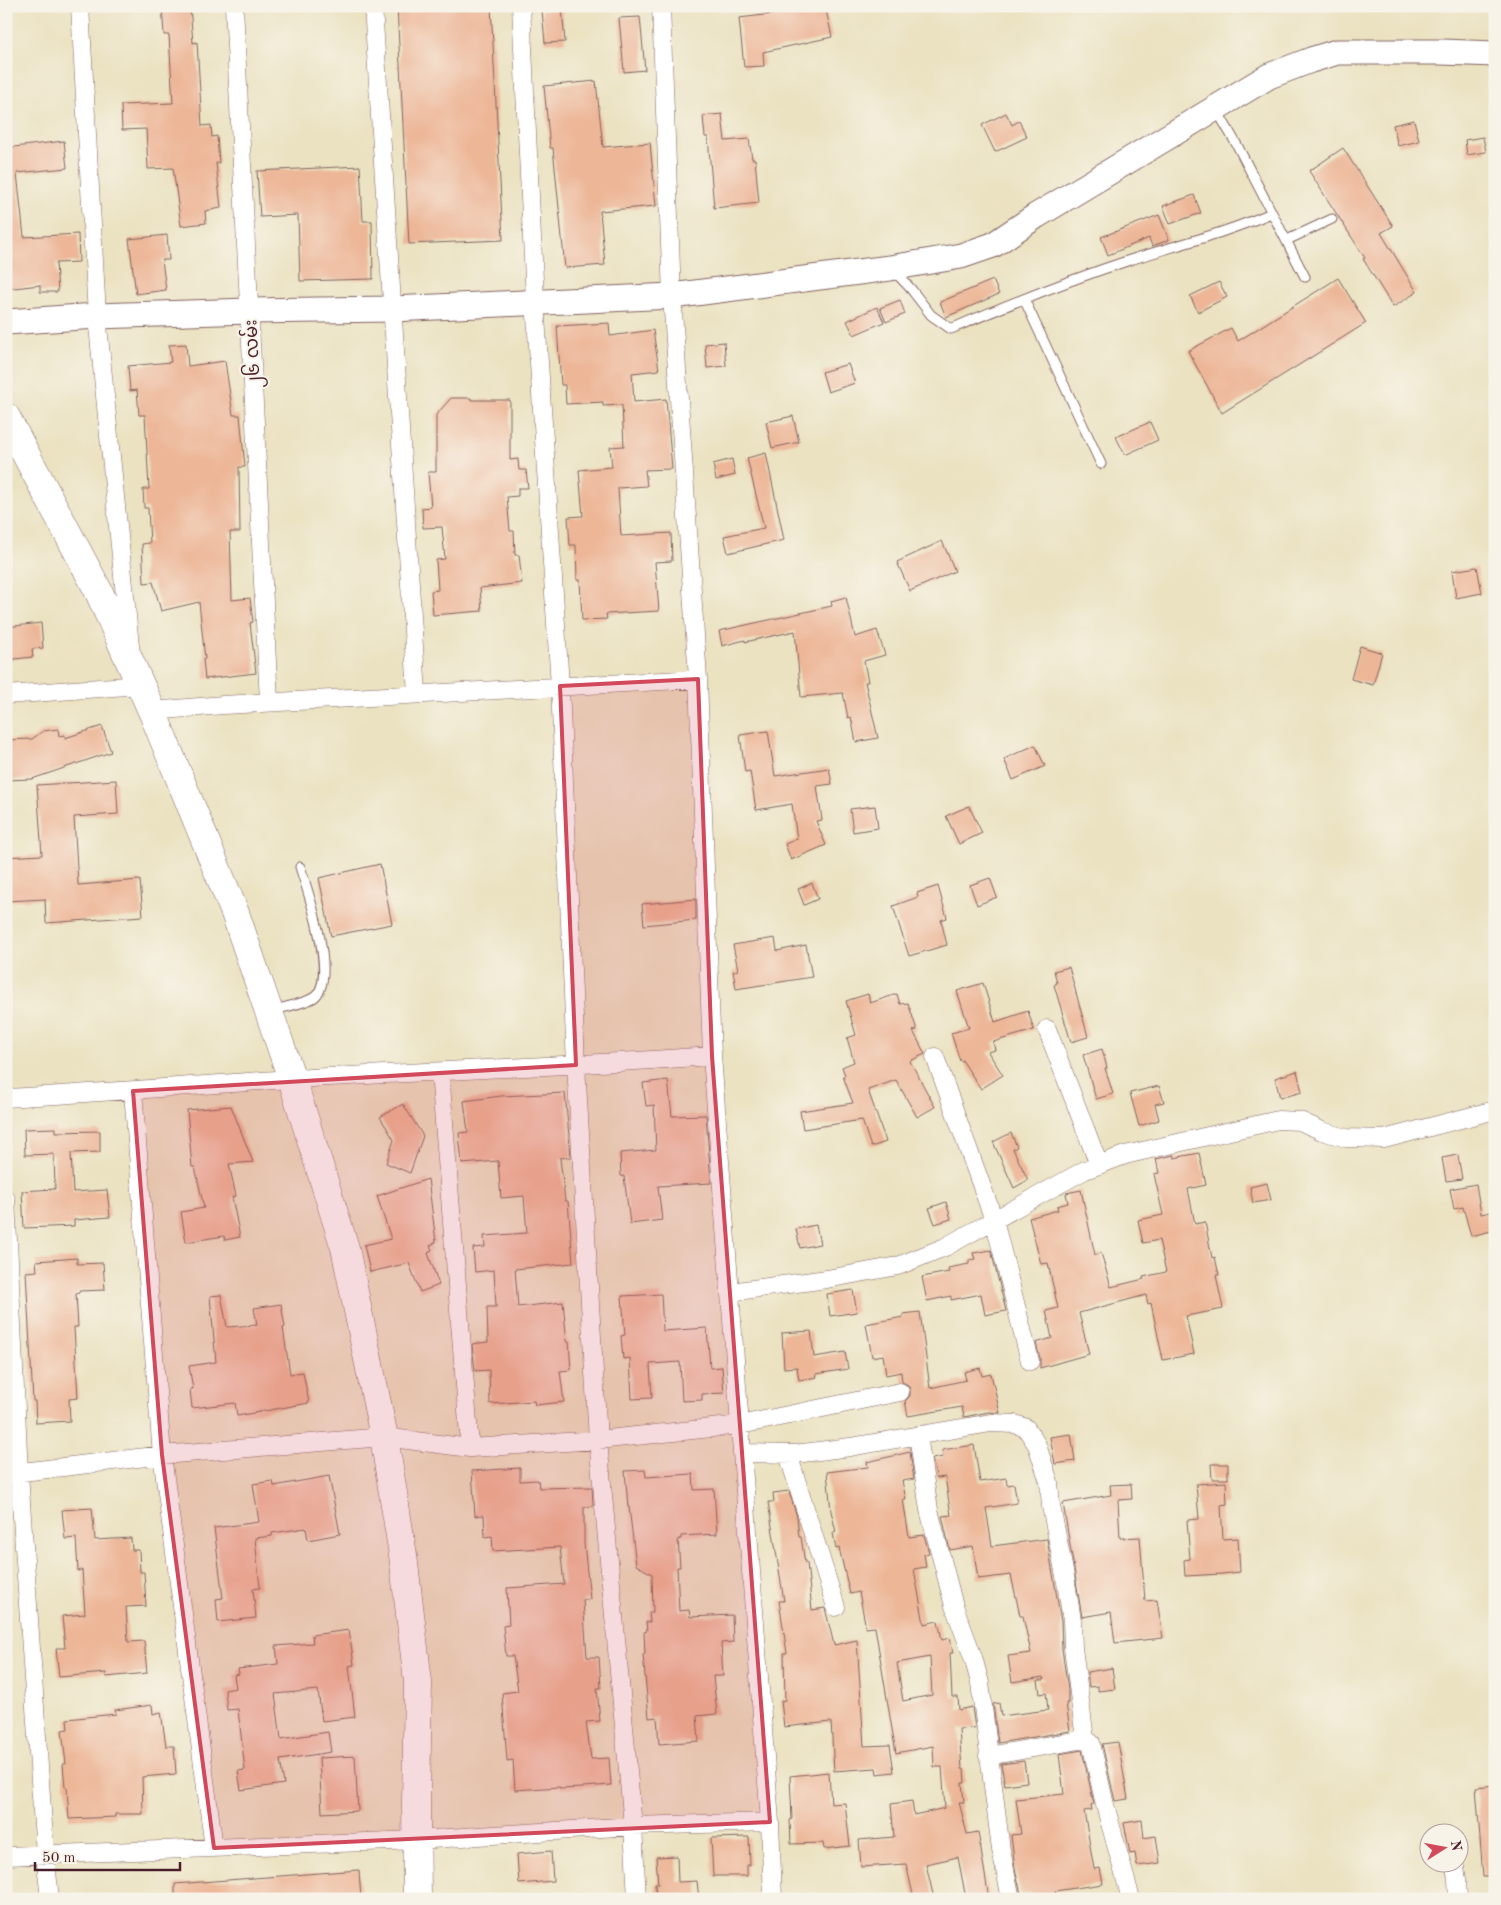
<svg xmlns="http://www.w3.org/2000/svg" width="1501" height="1905" font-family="'Old Standard TT','Noto Sans Myanmar',serif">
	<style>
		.building { fill: #edb697; fill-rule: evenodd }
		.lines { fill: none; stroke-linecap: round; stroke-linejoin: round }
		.lane-casing { stroke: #826360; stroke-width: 11 }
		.street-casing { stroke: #826360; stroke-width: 19 }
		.secondary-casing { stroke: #826360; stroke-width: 27 }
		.primary-casing { stroke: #826360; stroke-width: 29 }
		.lane { stroke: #fff; stroke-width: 9 }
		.street { stroke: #fff; stroke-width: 18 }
		.secondary { stroke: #fff; stroke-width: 25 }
		.primary { stroke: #fff; stroke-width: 28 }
		.marked { fill: #d1495b; fill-opacity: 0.2; stroke: #d1495b; stroke-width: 4; stroke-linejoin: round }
		.labels { text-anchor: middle; stroke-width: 4; stroke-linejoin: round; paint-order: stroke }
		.street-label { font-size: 18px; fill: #4a1f2b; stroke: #f7f3e8 }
	</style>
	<rect width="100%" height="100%" fill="#f7f3e8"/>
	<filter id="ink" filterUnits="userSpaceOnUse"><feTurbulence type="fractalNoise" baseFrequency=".02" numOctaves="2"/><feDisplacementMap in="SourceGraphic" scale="10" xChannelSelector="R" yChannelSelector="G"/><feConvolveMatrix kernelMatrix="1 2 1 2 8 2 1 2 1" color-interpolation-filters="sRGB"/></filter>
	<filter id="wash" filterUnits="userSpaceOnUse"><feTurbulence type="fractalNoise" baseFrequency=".0096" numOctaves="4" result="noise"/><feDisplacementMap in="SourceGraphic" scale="20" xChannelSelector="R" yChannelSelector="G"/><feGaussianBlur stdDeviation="1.12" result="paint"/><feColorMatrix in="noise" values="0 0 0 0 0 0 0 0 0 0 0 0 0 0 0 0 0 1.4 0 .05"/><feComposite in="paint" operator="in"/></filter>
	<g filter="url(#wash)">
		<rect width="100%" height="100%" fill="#ebe2c1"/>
		<g id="blocks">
			<path class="building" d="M162,6h28l3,37 4,-1 5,84 9,-1 1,12 5,-1 2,27h-3l5,45 -16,3 1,12 -25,3 -8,-58 -25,1 -2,-40 -24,1 -1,-25 52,-2 -4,-68h-5z
				M397,6h94l12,234 -94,4z
				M779,6h46l7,31 -69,15 1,14 -20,1 -5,-49 42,-5z
				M562,9l3,33 -20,1 -3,-33z
				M640,17l5,53 -21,2 -5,-54z
				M596,81l7,66 47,-4 6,63 -56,5 5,54 -40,3 -12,-120h-3l-6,-62z
				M1006,113l6,12 7,-4 8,16 -32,15 -13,-27z
				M722,114l3,27 24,-2 3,20h3l4,44 -45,5 -6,-71h-3l-2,-21z
				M1414,120l5,21 -21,5 -5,-21z
				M1483,137l3,15 -19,3 -2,-15z
				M64,141l3,27 -50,5 7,64 54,-3 1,28 -23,1 2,29h-18v-7l-34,4v-141z
				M1343,148l50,78 -12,7 36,59 -24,15 -30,-48 2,-1 -56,-87z
				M360,166l3,55h9l1,58 -73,2 -2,-66 -38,2 -3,-46z
				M1194,195l7,18 -31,11 -7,-18z
				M1159,215l10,25 -17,6 -3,-8 -41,17 -7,-18z
				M167,235l2,25h-7l4,30 -30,4 -7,-55z
				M1338,278l28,45 -144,90 -34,-62 43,-23 7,13z
				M993,280l6,14 -53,23 -6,-15z
				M1219,282l8,15 -29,15 -8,-16z
				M900,300l5,14 -19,8 -6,-14z
				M877,307l7,15 -30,13 -7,-14z
				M609,323l1,13 43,-6 6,40 -27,3 2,29 32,-3 6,70 -27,1 2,16 -29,2 3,48 50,-3 1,28 -17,1 4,49 -53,3 1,5 -25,1 -2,-40h-3l-1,-35h-6l-2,-28 15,-1 -4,-46 33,-3 -2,-20 14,-1 -2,-41 -19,1v-4l-37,2 -1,-19h-4l-4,-59z
				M724,342l2,24 -19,2 -2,-24z
				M186,344l2,22 37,-5 8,54h7l5,52h-6l1,65h-10l2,68 18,-2 3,24 -3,1 6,50 -51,6 -2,-20h2l-6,-57 -38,9 -8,-29 -9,1 -2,-39 8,-1 -2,-35h-4l-1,-19h6l-4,-74h-6l-2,-25 -7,1 -2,-25 43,-4 -2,-17z
				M848,364l7,19 -27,9 -6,-20z
				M451,398h20v2h39v60l8,-1 1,11h7l2,18h-10v8l-11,1 3,34h4l1,24h4l3,28 -42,5 2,23 -49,4 -2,-24 7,-1 -2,-30 9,-1 -3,-32 -19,1 -1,-20 9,-1 -3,-35h8v-57z
				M793,416l6,26 -27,6 -6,-26z
				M1150,422l8,18 -33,15 -9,-18z
				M766,453l18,87 -56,13 -4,-17 40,-8 -17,-70z
				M732,459l3,16 -19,5 -3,-16z
				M942,541l13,30 -45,20 -13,-29z
				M1477,567l5,26 -26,5 -4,-27z
				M846,597l9,40 22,-7 8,25 -21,6 4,21h-3l13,56 -22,4 -5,-25 -3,1 -5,-25 -42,4 -6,-66 -50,11v-2l-23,6 -3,-15 113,-25 -1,-5z
				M41,623l2,25 -11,1 1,8 -27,3v-33z
				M1360,646l22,7 -9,32 -22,-6z
				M102,726l9,26 -79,27 -26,1v-40l26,-1 11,-8 15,-2 1,7 6,-1v3z
				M768,731l7,45 54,-8 3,16 -15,2 5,34 -6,1 10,24 -35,15 -6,-16 12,-5 -5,-35 -36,6 -6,-39 -5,1 -5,-37z
				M1035,745l10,21 -32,14 -9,-21z
				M116,780l2,34 -44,3 4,68 62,-5 3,36 -97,7 -1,-24 -39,2v-44l36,-2 -5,-70z
				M875,806l3,22 -25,4 -3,-23z
				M969,806l13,27 -23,11 -13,-28z
				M380,864l12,60 -61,12 -12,-58z
				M990,878l7,19 -20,8 -7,-20z
				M812,883l6,16 -14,6 -6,-16z
				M938,886l9,32 -6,2 6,25 -38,11 -16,-50 25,-9 -1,-4z
				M696,899v21l-52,5 -2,-21z
				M775,938l2,13 29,-6 6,32 -76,12 -3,-18 5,-1 -5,-25z
				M1069,967l19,70 -17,5 -17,-57 3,-2 -3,-12z
				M983,983l12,39 33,-11 6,19 -41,12 2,8 -7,2 15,23 -22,14 -19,-29 -2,1 -9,-28 18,-5 -12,-37z
				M868,994l2,9 27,-9 3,10 8,-1 9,27 -4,1 12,23 -15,7 25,46 -18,10 -21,-37 -28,10 18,52 -15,5 -9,-27 -59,9 -3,-18 53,-8 -10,-27 2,-1 -3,-8 12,-5 -7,-24 9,-3 -10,-34z
				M1102,1049l5,19h-2l8,26 -17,5 -13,-44z
				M1297,1071l5,21 -22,6 -5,-20z
				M668,1080l4,36 34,-1 5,68 -53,3 4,34 -32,4 -6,-48h-3l-1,-23 36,-3 -2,-45 -8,1 -3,-23z
				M1159,1086l5,16 -9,2 4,16 -20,6 -9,-33z
				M565,1093l6,64 -11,1 5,43h3l5,62 -58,6 3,38 45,-5 4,40h2l2,28 -11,1 4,31 -29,3 -1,-4 -44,3 -1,-34 -14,1 -3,-27 16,-2 -1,-35h9l-2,-37 -19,2 -2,-24 12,-1 -1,-11 43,-3 -3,-37 -23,2 -3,-37 -36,3 -3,-31 9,-1 -4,-31 37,-5z
				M403,1104l20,32 -13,37 -24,-10 8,-23 -14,-23z
				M231,1106l22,56 -24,2 7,32 -4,1 8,40 -15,3 -1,-4 -38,6 -5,-30 23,-4 -9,-41h-3l-5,-57z
				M56,1128v4l44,-1v21l-29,1 2,39 34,-2 3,27 -36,3v6l-50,2 -2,-37 33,-2 -1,-35 -29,1 -1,-26z
				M1011,1133l6,14 -4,2 15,31 -14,8 -21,-46z
				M1199,1153l7,32 -18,4 7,35 10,-2 7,36 3,-1 4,18h-3l7,34 -37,7 8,38 -31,6 -12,-57 -3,1 -2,-9 -67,18 10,41 -49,14v-10l-4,-15 16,-5 -6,-27 12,-3 -10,-45 -7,1 -12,-46 29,-8 -1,-4 11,-3 -2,-10 15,-3 14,65 6,-2 10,34 33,-8 -1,-2 23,-5 -7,-32 -16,3 -5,-23 25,-5 -9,-41 5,-1 -3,-14 18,-4v3z
				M1458,1155l4,24 -16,2 -4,-23z
				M428,1179l8,63 -6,4 2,4 -4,3 11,32 -19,7 -11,-29 -39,9 -6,-27 27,-6 -14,-43z
				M1267,1183l4,17 -18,3 -3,-16z
				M1476,1184l5,30 14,-3v19l-24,6 -8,-29 -9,2 -4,-20z
				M946,1202l5,17 -16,5 -6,-16z
				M816,1225l4,19 -20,4 -4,-19z
				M991,1250l15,61 -21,4 -4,-21 -30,6v-4l-24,5 -5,-24 27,-5 -1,-4 21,-4v-4l6,-1 -2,-6z
				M77,1258v6l26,-1 2,27 -26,1v2l-3,1 2,33h-4l4,71 -9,1 1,22 -34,2 -1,-22h-2l-7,-129 11,-1 -1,-10z
				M853,1290l4,22 -27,4 -3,-22z
				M661,1294l2,37 44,-3 3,40 12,-1 2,26 -22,1v6l-20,1 -2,-39 -30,2 2,34 -20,1 -2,-41 -7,1 -2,-23 4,-1 -3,-39z
				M221,1295l6,32 30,-2 -3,-17 27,-4 4,23 -2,1 7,46 13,-2 6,31 -72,13 -2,-13 -43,5 -2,-19h3l-4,-23 27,-4 -6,-66z
				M920,1312l10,76 36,-8 -2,-8 16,-4 2,8 9,-2 9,39 -11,-1 -25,5 -2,-10 -54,9 -3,-15 5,-5v-7l-2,-4 -6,-3 -1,-10 -15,3 -3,-20 -11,2 -6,-33 37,-7v-3z
				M811,1331l3,26 31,-5 3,17 -32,5 1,3 -18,3 -2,-13 -13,1 -2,-35z
				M1071,1434l4,27 -20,3 -5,-27z
				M974,1445l6,37 26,-4 1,7 7,-1 3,19 -31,5 6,38 55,-7 14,82 1,28 6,41v13h-2l4,28 -72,12 -5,-39 6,-1 2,13 47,-6 -2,-17 -6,1 -2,-14h6l-1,-3 -31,5 -4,-26 23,-3 -8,-37h-3l-9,-41 -33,4 -5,-33 -23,4 -8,-34 9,-1 -6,-38 -8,1 -5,-19 11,-2 -1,-7z
				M910,1452l4,27 -12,2 4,18h-3l6,38 15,-2 5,18 -5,1 2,13 -12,2 10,55 14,-3 4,19 8,-2 3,15h-3l2,44h6l1,13 13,-3 3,21 -16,1 3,40h2l1,14h-3l2,19h-5l8,32 11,-2 11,67h-23l-8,-42 -32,7 8,35h-20l-8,-35 -45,3 -2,-27 35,-3 -3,-33 21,-3 2,14 31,-7 -3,-41h-8l-1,-21 -37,7 -21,-126 -9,1 -7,-36 -9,2 -11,-46 -3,1 -3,-16 3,-1 -5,-21 -4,-39 41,-5 -1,-5zM930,1657l2,38 -29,6 -6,-38z
				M1211,1464h17v15h-16z
				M520,1468v13l18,-1 1,8 53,-1 1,19 -9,1v37l6,55 -7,1 4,57h12l2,31h-4l3,33 -14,1 5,37 18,-1 2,27 -28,2v1l-23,1v-2l-45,3 -2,-30 -6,1 -5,-68 16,-2 -5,-35h-7l-3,-30 6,-1 -2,-37 57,-4 -4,-37 -67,4 -1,-15 -7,1 -1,-22 -9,1 -3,-45z
				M645,1470l1,7 47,-3 1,16 20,-1 3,45 -36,2v3h-3l2,28h-3l2,44 10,-1 1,7 42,-2 1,27 -12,1 2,33h-10l4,38 -20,2 2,25 -40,3 -2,-27 -8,1 -6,-63 2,-1 -1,-22 3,-1 -1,-9h4l-1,-10h4l-1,-38 -16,-9 -7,-58h-1l-3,-36z
				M329,1476l11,58 -32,6 -2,-12 -34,5v3l-17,2 5,50 -7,1 3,29 -38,4 -2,-23 7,-1 -9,-70 45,-6 -6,-38 20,-3 1,5z
				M1226,1482l1,22 -6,1 2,34 15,-1 2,34 -18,2 -37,2 -1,-16 6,-1 -3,-39 12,-1 -3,-35z
				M1131,1484l1,15 -14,1 2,38 20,-1 5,64 12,-1 6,38 -48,5 -4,-31 -29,5 -19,-114 48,-8 -1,-10z
				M789,1491l8,26 2,20h2l4,26h2l5,47 13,-2 9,37 23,-5 7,106 26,-1 4,27 -17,2 -1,-6 -42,3 -3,-49 -47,5 -3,-26 4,-1 -1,-47h3l-8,-52h5l-16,-99h6l-1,-9z
				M92,1508l3,32 36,-2 1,12h7l1,22h4l2,34 -20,1 2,35 16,-1 3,32 -41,4v-4l-47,4 -3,-29h9l-3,-32 23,-2 -3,-44 -4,1 -2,-33 -11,1 -3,-29z
				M349,1630l5,35 -5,1 6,51 -33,4 -4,-31 -43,4 6,45 47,-7 3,20 -51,8 4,24 -43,6 -3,-19 7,-1 -7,-61 -11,1 -2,-20 11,-2 -2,-13 5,-1 -1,-5 40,-5 -2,-18 37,-3 -1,-8z
				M1112,1668l3,21 -17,2v-5l-9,1 -2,-15z
				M152,1705l1,9 8,-2 5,34h8l2,28 -34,3 1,37h-28v3l-46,2 -2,-32h-2l-2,-23h3l-4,-34 6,-1 -1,-10 49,-5 -1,-4z
				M1118,1742l10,57 -13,2 -13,-57z
				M1082,1750l12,54 -3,1 1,5 -8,1 10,58 6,-1 3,16 -48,7 2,8h-26l-1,-6 -9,1 -6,-26 -4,-33 10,-1 -5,-35 48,-5 -5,-40z
				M355,1756l3,55 -36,2 -3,-55z
				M1024,1761l3,21 -22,3 -4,-21z
				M829,1772l2,32 14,-1 5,43 -26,3 -1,-6 -32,1 -1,-24 2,-1 -2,-43z
				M1495,1785v92h-12l-7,-90z
				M1142,1820l2,18 12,-2 4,27 -23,3 -2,-13 -5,1 -6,-31z
				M749,1837l1,28h-3v11h-34l-2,-38z
				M551,1851l2,30 -34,3 -2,-30z
				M677,1856l1,26 19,-1 2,18h-43l-1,-15h3l-2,-27z
				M359,1870l2,29h-186v-15z"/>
		</g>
	</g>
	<g filter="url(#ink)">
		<use href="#blocks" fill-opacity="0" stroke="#826360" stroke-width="1"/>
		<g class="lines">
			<defs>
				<path id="lane" d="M1216,109l21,36 68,132
					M1287,240l45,-21
					M893,270l18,19 20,26 20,14c58,-25 118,-49 179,-69 47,-15 96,-27 141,-47
					M1024,299l77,165
					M272,1011c11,-4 31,-7 41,-13 26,-16 -5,-107 -13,-131"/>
				<path id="street" d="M80,6l17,310 33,330
					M234,6l35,696
					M373,6l44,688
					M521,6l14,295 25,385 16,379 22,375 35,386 4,73
					M661,6l11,290 26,383 14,377 58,766 3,77
					M6,695l134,-10
					M152,711l71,-6 475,-26
					M1047,1029l52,136
					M935,1057l59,163 36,141
					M440,1072l30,376
					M133,1091l29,364 52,393
					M6,1098c96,-5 191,-13 287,-19 139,-8 279,-13 419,-23
					M6,1199l13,274 26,381 5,45
					M730,1292l97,-13 71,-13 47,-19 140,-77 40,-15 153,-35 22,1 22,10 24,7 38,1 111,-29
					M918,1435l11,75 25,96 19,51 7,26 21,167 10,49
					M742,1453l53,1 55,-7 141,-24 24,1 11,4 11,17 12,37 2,24 14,70 7,44 1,28 12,91
					M788,1454l48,153
					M6,1474l156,-19 222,-18 86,11 128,-8 142,-15 160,-33
					M988,1756l97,-17 6,4 14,62 26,94
					M6,1856l411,-16 216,-14 137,-4
					M1454,1862l3,17 1,20"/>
				<path id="secondary" d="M6,322l91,-6 152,-5 143,-2 280,-13 218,-28 71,-12 32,-11 43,-29 233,-140 42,-16 26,-8h105l53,2"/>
				<path id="primary" d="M6,417l92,173 54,121 83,202 57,166 53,169 39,189 19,118 15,127 -2,121 1,96"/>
			</defs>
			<use href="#lane" class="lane-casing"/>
			<use href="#street" class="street-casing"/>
			<use href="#secondary" class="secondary-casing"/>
			<use href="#primary" class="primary-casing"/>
			<use href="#lane" class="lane"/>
			<use href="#street" class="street"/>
			<use href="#secondary" class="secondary"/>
			<use href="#primary" class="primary"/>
		</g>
	</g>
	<path class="marked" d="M698,679l14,377 58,766 -556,26 -52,-393 -29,-364 443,-26 -16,-379z"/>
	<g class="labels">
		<g class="street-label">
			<text transform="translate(252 354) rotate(-93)" y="6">၂၆ လမ်း</text>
		</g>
	</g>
	<rect width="1501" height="1905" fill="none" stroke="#f7f3e8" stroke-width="25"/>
	<g transform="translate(1444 1848) rotate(79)"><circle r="24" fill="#f7f3e8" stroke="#b29e9c"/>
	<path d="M0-4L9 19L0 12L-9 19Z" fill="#d1495b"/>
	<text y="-8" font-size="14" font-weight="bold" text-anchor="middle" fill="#4a1f2b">N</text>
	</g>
	<path d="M35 1862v8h145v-8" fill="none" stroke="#4a1f2b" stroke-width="2.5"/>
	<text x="42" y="1862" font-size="15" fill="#4a1f2b" stroke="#f7f3e8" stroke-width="4" paint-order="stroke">50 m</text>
</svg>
